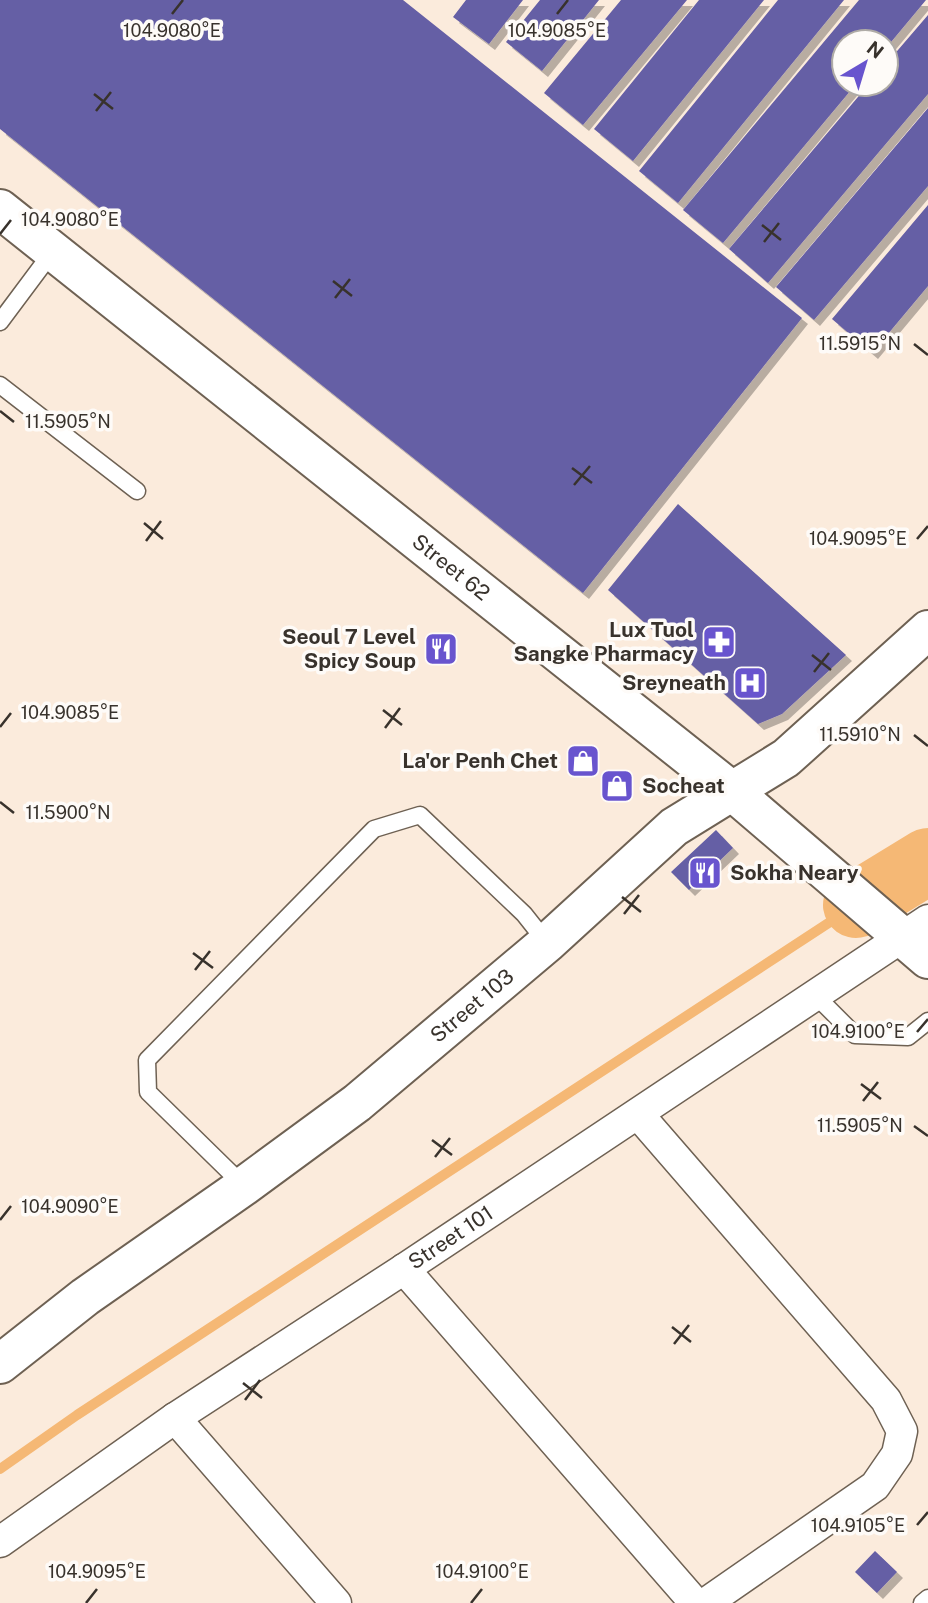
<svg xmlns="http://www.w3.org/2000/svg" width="928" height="1603" font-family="'Public Sans',sans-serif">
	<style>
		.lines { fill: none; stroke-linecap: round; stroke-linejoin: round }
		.stream { stroke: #f5b875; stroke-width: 10 }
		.river { stroke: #f5b875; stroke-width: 66 }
		.building { fill: #655ea5; filter: url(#shadow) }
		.service-casing { stroke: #6e6153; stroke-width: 19 }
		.minor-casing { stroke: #6e6153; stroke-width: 33 }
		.tertiary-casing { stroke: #6e6153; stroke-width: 42 }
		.service { stroke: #fff; stroke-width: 16 }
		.minor { stroke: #fff; stroke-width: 30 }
		.tertiary { stroke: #fff; stroke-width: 38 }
		.ticks { fill: none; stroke: #38322c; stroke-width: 2.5 }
		.labels { text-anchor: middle; stroke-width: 7; stroke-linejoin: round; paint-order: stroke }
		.street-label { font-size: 21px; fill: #38322c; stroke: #fefbf8 }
		.poi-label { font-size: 21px; font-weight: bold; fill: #38322c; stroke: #fefbf8; text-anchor: end }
		.ticks-label { font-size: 18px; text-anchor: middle; fill: #38322c; stroke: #fefbf8; stroke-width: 7; stroke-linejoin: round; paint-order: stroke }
	</style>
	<defs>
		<filter id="shadow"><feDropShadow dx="6" dy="6" stdDeviation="0" flood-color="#0004"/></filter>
	</defs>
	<rect width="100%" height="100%" fill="#fbebdc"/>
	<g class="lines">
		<path class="stream" d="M0,1469l77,-54 779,-510"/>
		<path class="river" d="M856,905l72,-44"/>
	</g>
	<path class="building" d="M0,0h403l399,318 -219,275 -583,-464z
		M466,0h57l-34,44 -36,-27z
		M540,0h59l-57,71 -36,-29z
		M621,0h66l-104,125 -39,-32z
		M699,0h65l-131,161 -39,-32z
		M778,0h66l-166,203 -39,-32z
		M859,0h67l-40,48v-6h-42v42h12l-133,159 -40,-33z
		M928,15v79l-160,189 -39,-34 140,-165h17v-20z
		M928,108v78l-114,134 -38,-33z
		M928,205v81l-56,67 -40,-34z
		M678,504l168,151 -64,59 -24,10 -150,-134z
		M716,830l17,18 -44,42 -18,-18z
		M875,1551l22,21 -20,21 -22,-21z"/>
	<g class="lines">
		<defs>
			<path id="service" d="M0,322l53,-71
				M0,385l137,106
				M815,995l40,40 53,2 20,-16
				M244,1186l-96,-94 -1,-32 227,-231 46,-14 104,99 23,29
				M922,1603l6,-5"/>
			<g id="minor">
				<path d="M638,1114l248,286 16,31 -5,23 -22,32 -169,117"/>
				<path d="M404,1269l291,334"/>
				<path d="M175,1418l161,185"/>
				<path id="s1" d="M0,1542l175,-124 229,-149 524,-349"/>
			</g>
			<g id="tertiary">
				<path id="s2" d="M0,209l732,582 196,168"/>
				<path id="s3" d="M0,1364l85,-67 159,-111 113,-83 190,-160 127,-116 112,-69 142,-128"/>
			</g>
		</defs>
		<use href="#service" class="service-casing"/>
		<use href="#minor" class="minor-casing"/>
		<use href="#tertiary" class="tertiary-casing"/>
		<use href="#service" class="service"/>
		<use href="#minor" class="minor"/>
		<use href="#tertiary" class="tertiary"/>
	</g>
	<path class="ticks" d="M172,14l11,-14M557,14l11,-14M94,94l19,15M96,111l15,-19M762,225l19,15M0,234l11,-14M764,242l15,-19M333,281l19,15M335,298l15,-19M914,344l14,11M0,411l14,11M572,468l20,15M574,485l16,-19M144,523l19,16M917,539l11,-13M146,541l15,-20M812,655l19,15M814,672l15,-19M383,710l19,15M0,727l11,-14M385,728l15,-20M914,735l14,11M0,802l14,11M622,897l19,15M624,914l15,-19M193,953l20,15M195,970l15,-19M917,1032l11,-13M861,1084l20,15M863,1101l15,-19M914,1126l14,10M432,1140l20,15M435,1157l15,-19M0,1220l11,-14M672,1327l19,15M674,1344l15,-19M243,1383l19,15M245,1400l15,-20M917,1525l11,-13M86,1603l11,-14M471,1603l11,-14"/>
	<defs>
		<symbol id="pharmacy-square" viewBox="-11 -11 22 22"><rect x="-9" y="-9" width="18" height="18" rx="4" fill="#6854ce" stroke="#fefbf8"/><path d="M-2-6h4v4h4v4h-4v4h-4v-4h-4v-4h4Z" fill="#fff"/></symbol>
		<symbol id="restaurant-square" viewBox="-11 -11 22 22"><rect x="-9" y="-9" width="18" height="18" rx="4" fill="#6854ce" stroke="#fefbf8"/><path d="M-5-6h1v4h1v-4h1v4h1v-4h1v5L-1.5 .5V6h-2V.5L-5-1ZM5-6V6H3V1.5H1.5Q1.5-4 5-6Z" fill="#fff"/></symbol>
		<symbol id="hospital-square" viewBox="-11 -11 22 22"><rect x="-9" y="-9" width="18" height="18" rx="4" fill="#6854ce" stroke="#fefbf8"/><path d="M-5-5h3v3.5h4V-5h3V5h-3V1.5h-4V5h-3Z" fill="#fff"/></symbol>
		<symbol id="shop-square" viewBox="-11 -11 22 22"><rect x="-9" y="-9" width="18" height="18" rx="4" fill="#6854ce" stroke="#fefbf8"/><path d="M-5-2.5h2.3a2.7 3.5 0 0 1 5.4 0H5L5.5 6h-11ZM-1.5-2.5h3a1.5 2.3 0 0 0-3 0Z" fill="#fff"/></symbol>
	</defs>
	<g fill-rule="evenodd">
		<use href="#pharmacy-square" x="700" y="623" width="38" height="38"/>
		<use href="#restaurant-square" x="422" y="630" width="38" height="38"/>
		<use href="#hospital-square" x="731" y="664" width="38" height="38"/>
		<use href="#shop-square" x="564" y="742" width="38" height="38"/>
		<use href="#shop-square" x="598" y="767" width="38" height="38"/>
		<use href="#restaurant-square" x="686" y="854" width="38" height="38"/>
	</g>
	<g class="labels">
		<g class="street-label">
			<text dy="7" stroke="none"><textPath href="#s2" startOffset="576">Street 62</textPath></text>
			<text dy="7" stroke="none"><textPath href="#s3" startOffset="593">Street 103</textPath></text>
			<text dy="7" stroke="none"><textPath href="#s1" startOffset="544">Street 101</textPath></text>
		</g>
		<g class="poi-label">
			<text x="694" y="637">Lux Tuol<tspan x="694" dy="24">Sangke Pharmacy</tspan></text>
			<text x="416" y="644">Seoul 7 Level<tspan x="416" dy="24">Spicy Soup</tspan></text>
			<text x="726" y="690">Sreyneath</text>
			<text x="558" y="768">La'or Penh Chet</text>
			<text x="642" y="793" text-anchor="start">Socheat</text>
			<text x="730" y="880" text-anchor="start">Sokha Neary</text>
		</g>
	</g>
	<g class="ticks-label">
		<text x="172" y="37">104.9080°E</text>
		<text x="557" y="37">104.9085°E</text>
		<text x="70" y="226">104.9080°E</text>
		<text x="860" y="350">11.5915°N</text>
		<text x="68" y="428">11.5905°N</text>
		<text x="858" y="545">104.9095°E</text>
		<text x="70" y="719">104.9085°E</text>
		<text x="860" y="741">11.5910°N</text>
		<text x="68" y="819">11.5900°N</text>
		<text x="858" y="1038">104.9100°E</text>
		<text x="860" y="1132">11.5905°N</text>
		<text x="70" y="1213">104.9090°E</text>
		<text x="858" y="1532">104.9105°E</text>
		<text x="97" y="1578">104.9095°E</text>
		<text x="482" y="1578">104.9100°E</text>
	</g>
	<g transform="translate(865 63) rotate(38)"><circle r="33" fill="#fefbf8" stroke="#afaba6" stroke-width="2"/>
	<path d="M0-5L12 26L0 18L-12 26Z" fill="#6854ce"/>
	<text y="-10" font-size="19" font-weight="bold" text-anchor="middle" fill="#38322c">N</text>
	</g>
</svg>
